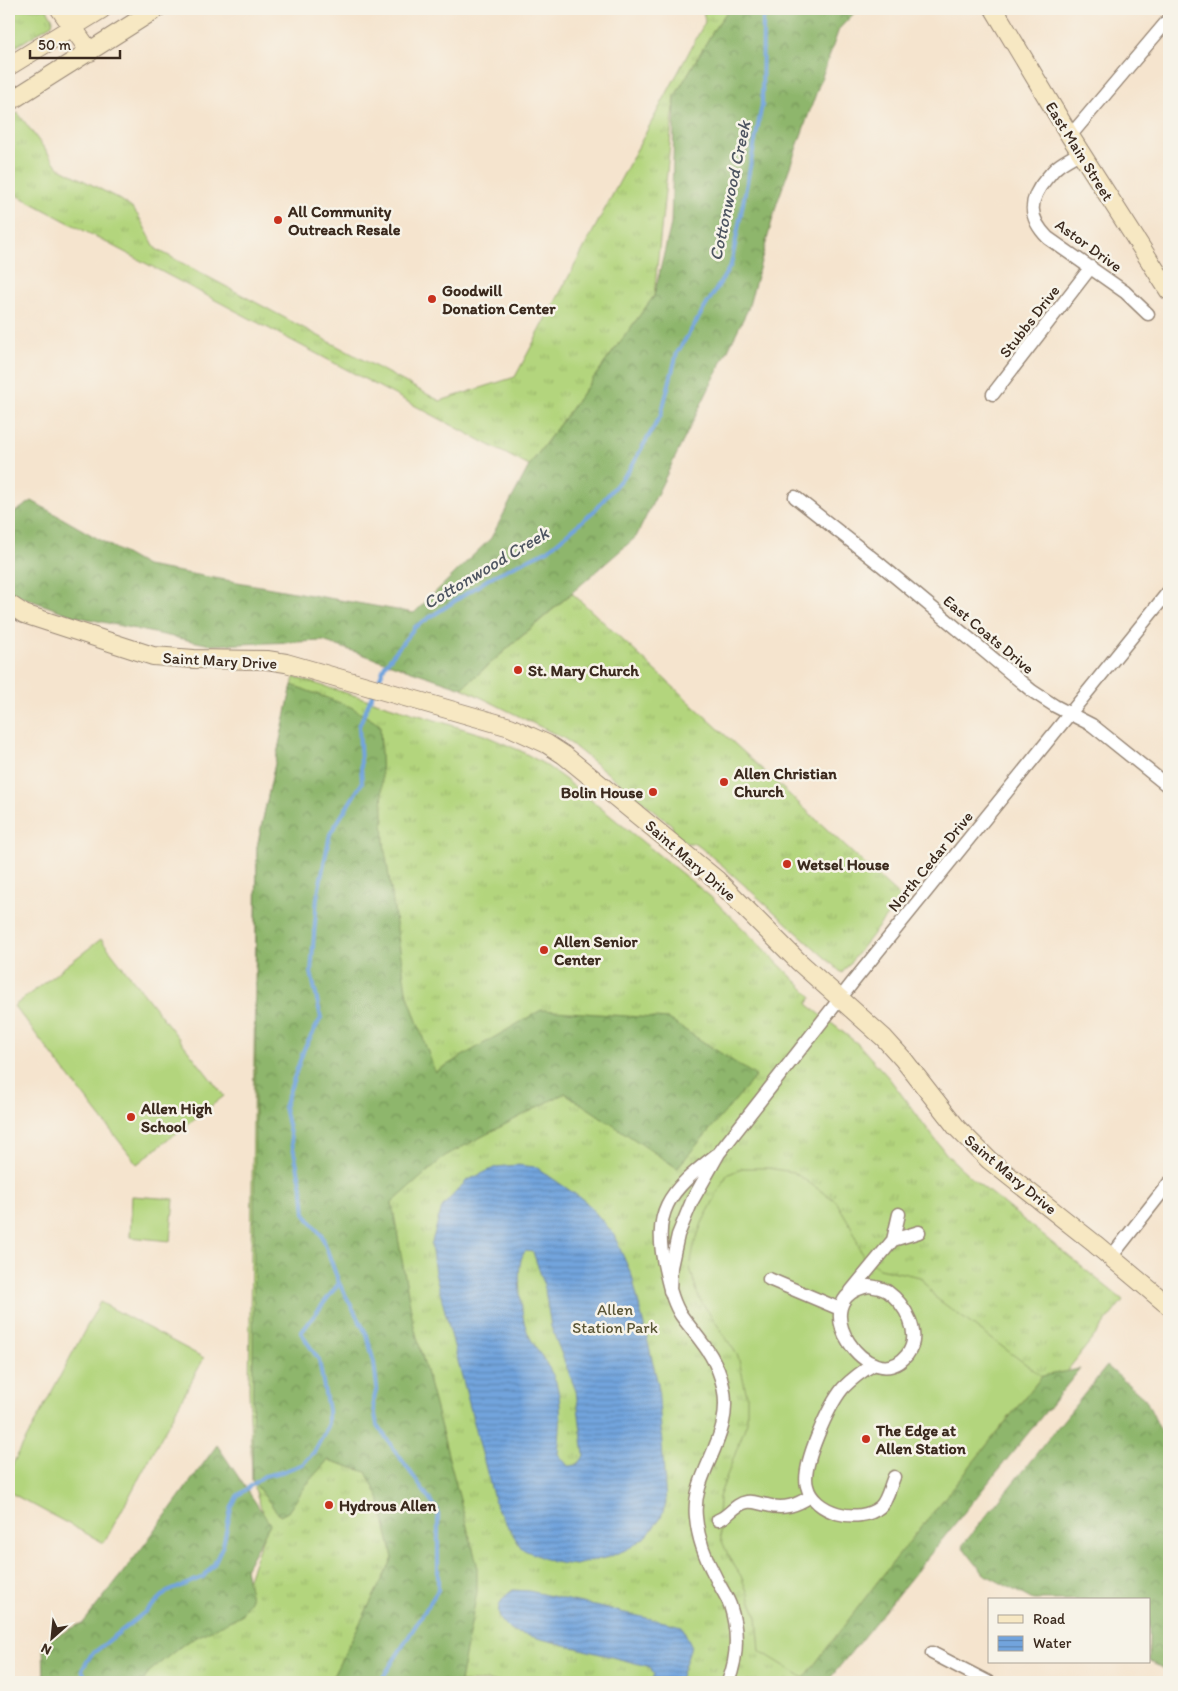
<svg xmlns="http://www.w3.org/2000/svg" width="1178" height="1691" font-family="Itim,sans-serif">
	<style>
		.grass { fill: url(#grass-tufts); stroke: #77804e }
		.forest { fill: url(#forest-crowns); stroke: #647045 }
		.pitch { fill: #b3d57d; stroke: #77804e }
		.water { fill: url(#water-rules); stroke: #56677e; fill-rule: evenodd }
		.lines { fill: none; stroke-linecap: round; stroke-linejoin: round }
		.stream { stroke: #72a4dd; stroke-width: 4 }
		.street-casing { stroke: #988776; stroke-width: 15 }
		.secondary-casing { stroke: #988776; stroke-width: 20 }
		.street { stroke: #fff; stroke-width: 12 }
		.secondary { stroke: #f7e8c3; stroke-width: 18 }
		.poi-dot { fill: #c8321e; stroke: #f7f3e8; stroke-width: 2 }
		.labels { text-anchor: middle; stroke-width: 5; stroke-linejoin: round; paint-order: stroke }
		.street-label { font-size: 16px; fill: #3b2a1e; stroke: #f7f3e8 }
		.poi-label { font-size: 16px; font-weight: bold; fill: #3b2a1e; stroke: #f7f3e8; text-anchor: start }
		.park-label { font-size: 16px; fill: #595536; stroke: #f7f3e8 }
		.water-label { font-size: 18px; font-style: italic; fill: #4e5561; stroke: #f7f3e8 }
	</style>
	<defs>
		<pattern id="grass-tufts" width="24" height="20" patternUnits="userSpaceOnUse" patternTransform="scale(1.25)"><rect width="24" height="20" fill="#b3d57d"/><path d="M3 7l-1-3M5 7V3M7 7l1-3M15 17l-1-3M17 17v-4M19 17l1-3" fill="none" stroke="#9bb76c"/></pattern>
		<pattern id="forest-crowns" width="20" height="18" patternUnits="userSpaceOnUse" patternTransform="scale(1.25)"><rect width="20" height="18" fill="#8eb66c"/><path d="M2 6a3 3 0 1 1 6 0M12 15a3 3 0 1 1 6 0" fill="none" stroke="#759458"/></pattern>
		<pattern id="water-rules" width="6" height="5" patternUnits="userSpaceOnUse" patternTransform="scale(1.25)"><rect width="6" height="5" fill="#72a4dd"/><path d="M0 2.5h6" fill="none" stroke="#5f86b3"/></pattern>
	</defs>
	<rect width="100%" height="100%" fill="#f7f3e8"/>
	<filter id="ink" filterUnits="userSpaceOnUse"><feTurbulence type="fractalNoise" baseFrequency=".02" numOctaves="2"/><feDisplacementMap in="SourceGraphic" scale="10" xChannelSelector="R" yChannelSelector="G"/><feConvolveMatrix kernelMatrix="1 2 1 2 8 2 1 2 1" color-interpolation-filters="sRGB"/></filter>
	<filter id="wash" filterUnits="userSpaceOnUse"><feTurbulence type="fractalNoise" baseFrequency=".0096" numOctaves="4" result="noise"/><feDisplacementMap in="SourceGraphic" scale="20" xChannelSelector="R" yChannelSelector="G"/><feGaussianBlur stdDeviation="1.12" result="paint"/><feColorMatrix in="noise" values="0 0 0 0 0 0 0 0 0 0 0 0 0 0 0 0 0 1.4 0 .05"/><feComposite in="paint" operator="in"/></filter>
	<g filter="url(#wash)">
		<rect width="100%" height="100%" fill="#f5e4ce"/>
		<path class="grass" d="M9,9h38l6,11 -1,4 -43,27z
			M703,9h26l-14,19 -40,68 -21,200 -125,170 -520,-275v-72l9,-6 40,54 63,33 12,9 6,8 17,32 284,152 75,-24 190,-355z
			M572,593l329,305 -59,75 -119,-107 -28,-23h-9l-13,-11 -1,-7 -107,-86 -103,-51z
			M294,677l190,58 37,16 23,13 22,16 145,117 101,100 -5,7 51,40 31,34 58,77 27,25 149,120 -302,382h-715l140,-98 21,-58 -15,-46 -3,-92 8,-541z"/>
		<path class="forest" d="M729,9h129l-19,20 -62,174 -29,106 -112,228 -174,151 -139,-47 -112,4 -137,-29 -60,-22 -5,-5v-73l23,-15 114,65 268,47 77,-75 38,-72 125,-170 17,-72 4,-128 40,-68z
			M292,685l59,22 29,18 4,118 22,147 29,82 106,-62 127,9 88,57 -79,92 -112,-75 -120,63 -53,47 21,119 64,242v28l-17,90h-130l63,-124 -14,-60 -13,-26 -38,-12 -19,21 -21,31 -8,4 -28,-36 5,-633z
			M1107,1366l39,34 23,49v223l-20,-11v-61h-116l-49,-26 -22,-28z
			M1080,1369l-253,313h-27l78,-101 164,-205z
			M217,1445l53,79 -25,45 6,30 -10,16 -56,28 -36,29 -6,10h-99l-1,-39 41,-21 58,-74z"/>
		<path class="pitch" d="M101,939l123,157 -87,68 -123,-158z
			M742,1168h25l26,4 43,29 16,27 11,29 16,11 41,9 16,21 106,78 -164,205 -74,97 -44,-27 -3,-34 -16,-41 -11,-17 -9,-20 -3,-20 1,-22 28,-75v-26l-9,-40 -39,-58 -9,-30 4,-23 8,-22 25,-48z
			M132,1196l42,3 -4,42 -40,-4z
			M100,1302l104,56 -100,185 -95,-51v-21z"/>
		<path class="water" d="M517,1165l19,2 49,34 28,32 19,43 26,108 8,119 -5,14 -13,18 -18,13 -21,9 -34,8 -23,-3 -30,-13 -26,-42 -61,-234 -4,-28 11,-38 24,-26 30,-14zM526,1251l7,1 11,32 7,43 25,64 8,64c-3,8 -8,11 -16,11l-10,-12c2,-24 5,-48 -2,-72 -7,-19 -26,-38 -31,-57 -4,-14 -11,-66 1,-74z
			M513,1590l16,1 153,35 9,20 -12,36h-29l4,-7 -3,-7 -4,-2 -133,-34c-20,-12 -21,-29 -1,-42z"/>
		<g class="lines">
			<path class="stream" d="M377,685l8,-20 30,-38 78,-51 55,-26 46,-39 35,-41 32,-55 16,-62 54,-88 31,-160 1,-86 5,-10
				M373,693l-14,33 3,57 -32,51 -13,64 -6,74 10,46 -17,31 -20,58 19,85 2,22 17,22 17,47 28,52 7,28 3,24 -4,16 4,22 61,86v79l-58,92
				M88,1682l-6,-12 9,-15 60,-48 16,-15 36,-15 11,-13 9,-19 8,-36 6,-13 27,-20 18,-4 21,-8 11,-12 10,-18 4,-11v-13l-9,-50 -18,-27 38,-50"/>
		</g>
	</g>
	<g filter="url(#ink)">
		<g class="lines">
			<defs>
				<path id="street" d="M1070,136l99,-117
					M1081,152c-8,5 -17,9 -24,15 -4,3 -7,8 -11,12 -18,21 -18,39 2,59l77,54 23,22
					M993,394l98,-127
					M795,497l86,68 151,126 23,15 37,19 77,62
					M716,1155c-48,37 -65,56 -50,118 3,14 7,30 15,42 18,25 35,40 42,71 12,52 -32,86 -27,131 2,23 9,41 20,61 4,9 10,17 14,27 8,25 8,52 -2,77
					M893,1240l26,-8
					M1111,1257l58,-74
					M769,1279l71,30
					M869,1286c7,1 13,2 18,5 18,13 36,43 20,64 -36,45 -107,-57 -38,-69z
					M670,1291l1,-24 7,-32 14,-34 27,-48 134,-171 316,-391
					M851,1291l42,-51 6,-26
					M873,1365c-11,6 -21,14 -30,23 -14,17 -42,78 -36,98 6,27 52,39 73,21 7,-6 10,-21 14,-30
					M718,1520c12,-4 16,-16 29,-18 7,-1 13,2 20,3 17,5 30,0 44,-9
					M932,1653l56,29"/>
				<path id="secondary" d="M60,9l30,43
					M994,9l76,127 99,155
					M9,66l93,-57
					M9,102l147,-93
					M9,604l15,10 129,42 41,3 73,1 19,3 224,64 37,17 17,11 153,125 81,81 86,77 19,21 54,69 32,32 106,84 74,62"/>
			</defs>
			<use href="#street" class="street-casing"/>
			<use href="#secondary" class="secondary-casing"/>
			<use href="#street" class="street"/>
			<use href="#secondary" class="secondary"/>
		</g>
	</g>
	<g class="poi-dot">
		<circle cx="278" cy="220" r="5"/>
		<circle cx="432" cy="299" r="5"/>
		<circle cx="518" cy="670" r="5"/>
		<circle cx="724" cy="782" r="5"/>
		<circle cx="653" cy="792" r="5"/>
		<circle cx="787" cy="864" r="5"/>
		<circle cx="544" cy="950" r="5"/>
		<circle cx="131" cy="1117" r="5"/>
		<circle cx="866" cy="1439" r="5"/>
		<circle cx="329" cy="1505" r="5"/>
	</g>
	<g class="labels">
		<g class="street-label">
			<text transform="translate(1080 151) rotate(58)" y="6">East Main Street</text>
			<text transform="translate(1089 245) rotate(36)" y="6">Astor Drive</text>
			<text transform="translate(1029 321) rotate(-52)" y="6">Stubbs Drive</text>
			<text transform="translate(989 634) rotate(40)" y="6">East Coats Drive</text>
			<text transform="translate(220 660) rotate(3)" y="6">Saint Mary Drive</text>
			<text transform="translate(691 860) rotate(41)" y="6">Saint Mary Drive</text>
			<text transform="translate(930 861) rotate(-51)" y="6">North Cedar Drive</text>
			<text transform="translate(1011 1174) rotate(40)" y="6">Saint Mary Drive</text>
		</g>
		<g class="poi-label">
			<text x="288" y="217">All Community<tspan x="288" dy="18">Outreach Resale</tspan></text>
			<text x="442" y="296">Goodwill<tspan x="442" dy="18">Donation Center</tspan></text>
			<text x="528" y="676">St. Mary Church</text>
			<text x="734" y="779">Allen Christian<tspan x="734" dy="18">Church</tspan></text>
			<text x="643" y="798" text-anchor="end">Bolin House</text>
			<text x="797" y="870">Wetsel House</text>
			<text x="554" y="947">Allen Senior<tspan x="554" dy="18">Center</tspan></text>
			<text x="141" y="1114">Allen High<tspan x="141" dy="18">School</tspan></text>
			<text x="876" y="1436">The Edge at<tspan x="876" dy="18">Allen Station</tspan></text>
			<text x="339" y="1511">Hydrous Allen</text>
		</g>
		<g class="park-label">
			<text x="615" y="1315">Allen<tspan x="615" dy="18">Station Park</tspan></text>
		</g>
		<g class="water-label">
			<text transform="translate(730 191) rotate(-78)" y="6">Cottonwood Creek</text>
			<text transform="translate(486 568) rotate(-31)" y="6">Cottonwood Creek</text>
		</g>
	</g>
	<rect width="1178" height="1691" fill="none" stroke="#f7f3e8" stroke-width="30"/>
	<rect x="988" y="1598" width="162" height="65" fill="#f7f3e8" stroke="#aca397"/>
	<rect x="998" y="1615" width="25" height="8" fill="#f7e8c3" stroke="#aca397"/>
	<text x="1033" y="1624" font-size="15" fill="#3b2a1e">Road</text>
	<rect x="998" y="1636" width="25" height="15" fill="url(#water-rules)" stroke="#aca397"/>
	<text x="1033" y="1648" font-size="15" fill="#3b2a1e">Water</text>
	<g transform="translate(52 1638) rotate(207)" stroke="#f7f3e8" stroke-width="4" paint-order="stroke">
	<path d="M0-4L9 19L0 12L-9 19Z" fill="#3b2a1e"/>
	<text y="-8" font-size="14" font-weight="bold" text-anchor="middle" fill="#3b2a1e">N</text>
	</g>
	<path d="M30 50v8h90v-8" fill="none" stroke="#3b2a1e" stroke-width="2.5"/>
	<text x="38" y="50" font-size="15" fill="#3b2a1e" stroke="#f7f3e8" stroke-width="4" paint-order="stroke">50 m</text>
</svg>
